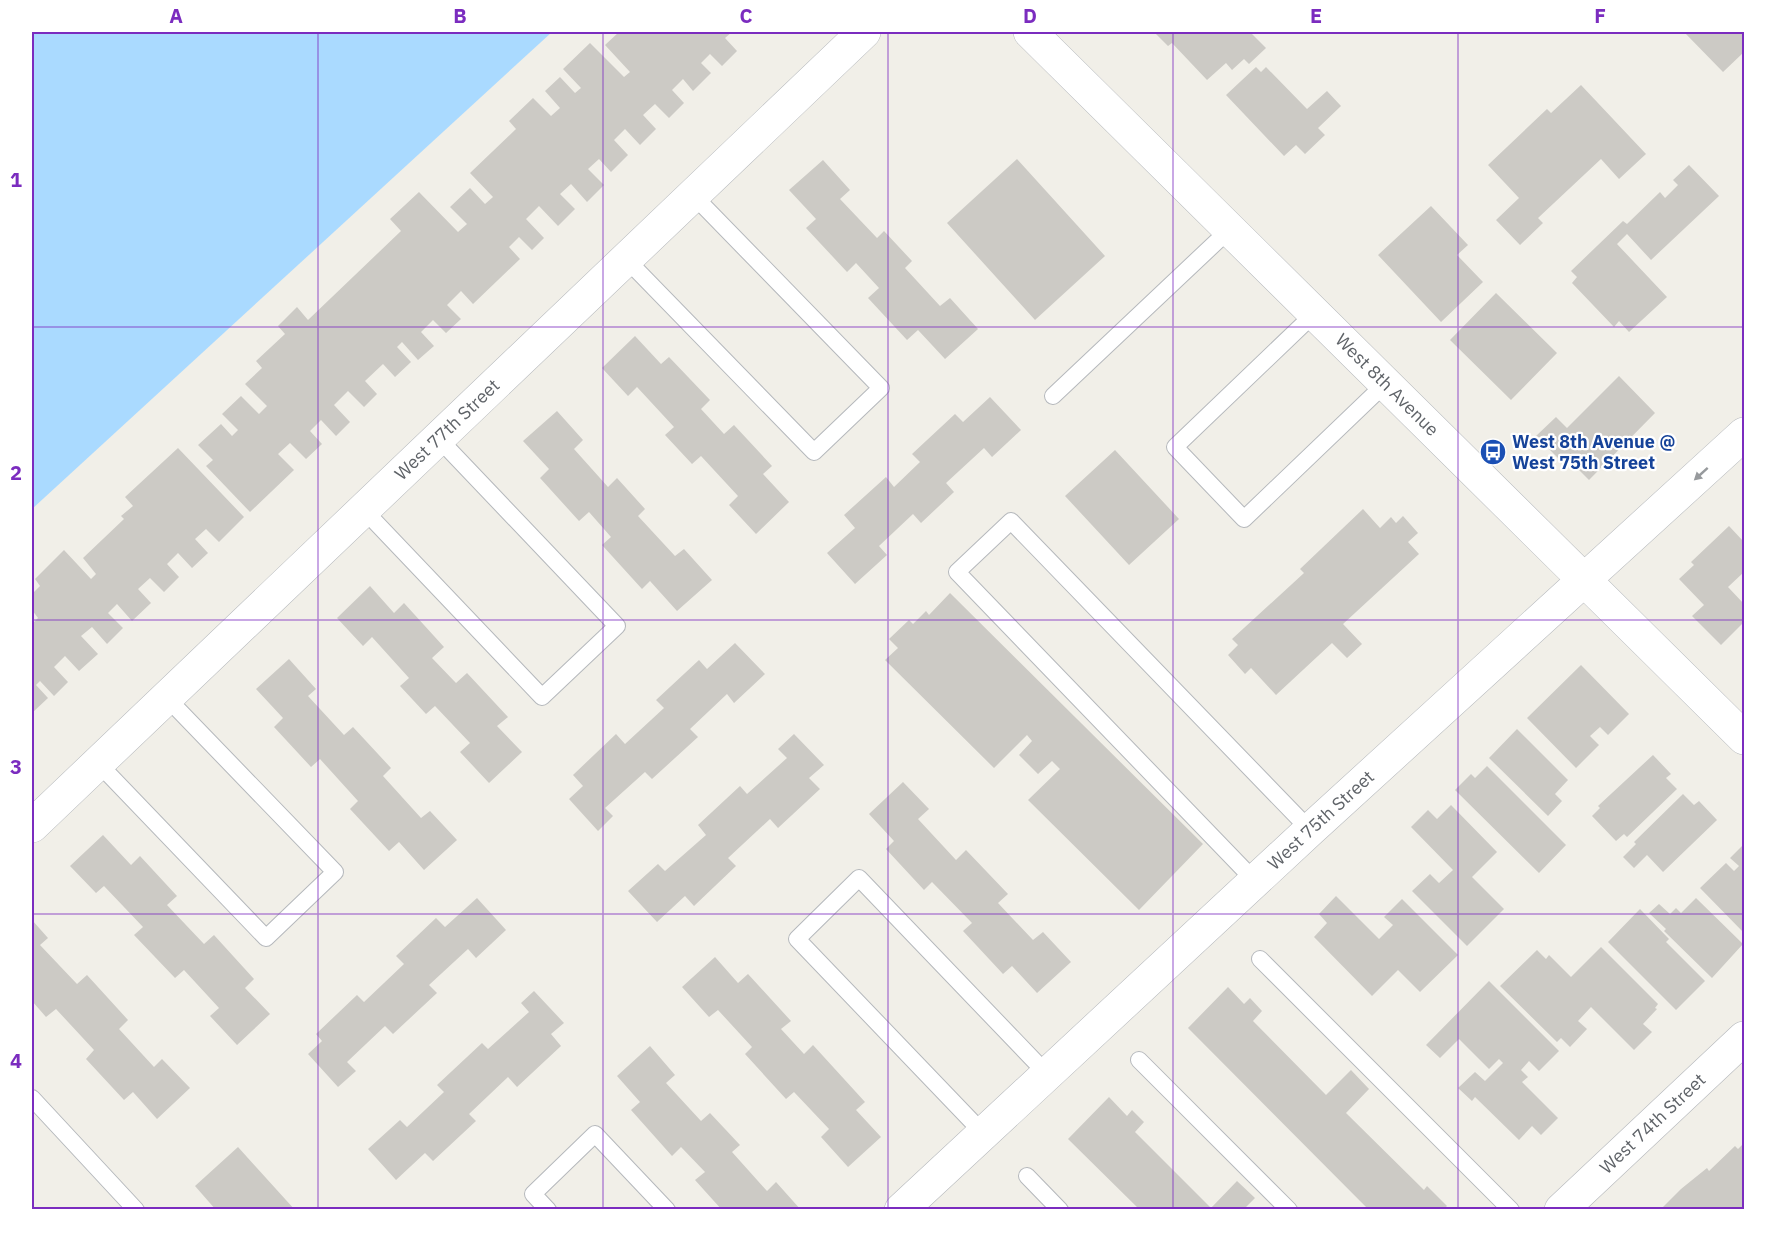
<svg xmlns="http://www.w3.org/2000/svg" width="1776" height="1241" font-family="'IBM Plex Sans',sans-serif">
	<style>
		.water { fill: #aadaff }
		.building { fill: #cccac5 }
		.lines { fill: none; stroke-linecap: round; stroke-linejoin: round }
		.service-casing { stroke: #b5b8bc; stroke-width: 18 }
		.minor-casing { stroke: #b5b8bc; stroke-width: 34 }
		.tertiary-casing { stroke: #b5b8bc; stroke-width: 34 }
		.service { stroke: #fff; stroke-width: 16 }
		.minor { stroke: #fff; stroke-width: 33 }
		.tertiary { stroke: #fff; stroke-width: 33 }
		.oneway { fill: #979a9d }
		.grid { fill: none; stroke: #7b2cbf; stroke-width: 1.5; stroke-opacity: 0.55 }
		.labels { text-anchor: middle; stroke-width: 4.5; stroke-linejoin: round; paint-order: stroke }
		.street-label { font-size: 18px; fill: #5f6368; stroke: #fff }
		.transit-label { font-size: 18px; font-weight: bold; fill: #164399; stroke: #fff; text-anchor: start }
		.neatline { fill: none; stroke: #7b2cbf; stroke-width: 2 }
		.grid-label { font-size: 20px; text-anchor: middle; font-weight: bold; fill: #7b2cbf }
	</style>
	<rect width="100%" height="100%" fill="#f1efe8"/>
	<path class="water" d="M32,32h520l-520,477z"/>
	<path class="building" d="M619,32h113l-7,6 12,13 -15,15 -12,-12 -9,9 10,10 -18,18 -10,-12 -11,11 12,13 -15,15 -14,-14 -12,11 13,14 -16,16 -15,-16 -11,11 14,15 -17,17 -12,-13 -11,10 16,16 -17,17 -16,-18 -11,10 15,15 -17,17 -19,-20 -13,13 18,19 -12,12 -13,-13 -10,10 11,12 -47,45 -12,-13 -14,14 14,14 -15,14 -13,-13 -12,12 13,14 -16,14 -16,-18 -5,5 14,15 -16,15 -12,-13 -18,17 12,13 -13,13 -16,-16 -14,14 16,17 -14,14 -15,-16 -11,11 12,13 -16,15 -16,-16 -12,11 16,16 -44,42 -44,-46 7,-6 -15,-15 23,-21 11,12 6,-6 -16,-16 19,-18 18,18 8,-8 -22,-22 17,-16 -6,-7 29,-27 -7,-8 19,-19 11,13 93,-89 -11,-12 29,-27 39,40 9,-8 -17,-17 20,-19 15,16 8,-7 -23,-24 46,-44 -7,-8 24,-23 18,18 9,-8 -15,-17 15,-14 15,16 6,-5 -18,-19 27,-26 34,34 6,-5 -25,-27z
		M1154,32h96l16,16 -17,16 -5,-5 -12,11 -6,-7 -19,17 -35,-37 -4,3z
		M1684,32h60v20l-21,20z
		M1256,67l5,5 5,-5 41,42 20,-18 14,15 -23,22 7,7 -20,19 -9,-9 -12,11 -58,-61z
		M1581,85l65,69 -27,25 -18,-20 -63,59 5,5 -23,22 -24,-25 23,-22 -31,-33 59,-56 4,4z
		M1017,159l88,97 -70,64 -88,-97z
		M823,160l27,30 -10,9 37,39 7,-7 28,30 -7,7 35,38 10,-8 28,31 -33,30 -27,-29 -11,10 -39,-42 11,-10 -23,-25 -9,9 -41,-44 10,-9 -27,-29z
		M1689,165l30,31 -68,64 -24,-26 -10,10 50,53 -38,35 -10,-11 -5,6 -42,-44 5,-6 -6,-6 52,-50 4,3 33,-32 5,6 13,-13 -5,-5z
		M1431,206l37,39 -11,10 26,27 -42,40 -63,-67z
		M1496,293l61,60 -46,47 -61,-60z
		M635,336l26,28 8,-7 41,43 -9,9 23,25 10,-9 38,41 -9,8 26,28 -33,32 -27,-29 9,-9 -37,-40 -9,8 -27,-29 9,-8 -37,-40 -9,9 -26,-28z
		M1619,376l36,37 -66,67 -25,-25 -5,4 -23,-23 20,-19 11,11z
		M990,397l31,33 -29,27 -8,-9 -38,35 8,9 -33,31 -8,-9 -34,32 8,9 -32,29 -28,-31 28,-25 -11,-13 42,-38 8,10 26,-25 -8,-8 43,-40 8,8z
		M557,411l26,29 -9,9 34,38 9,-9 28,31 -7,7 37,40 9,-7 28,31 -35,31 -27,-30 -8,8 -40,-44 9,-8 -22,-25 -10,9 -39,-43 9,-9 -26,-28z
		M178,448l66,69 -25,25 -13,-13 -11,10 13,14 -16,15 -14,-15 -11,11 12,13 -15,15 -14,-14 -12,11 13,14 -19,18 -15,-17 -9,9 15,15 -16,16 -15,-17 -11,9 17,18 -19,17 -14,-15 -11,11 14,15 -14,14 -14,-15 -4,4 12,13 -16,15v-94l2,3 4,-4 -6,-8v-16l8,-8 -5,-7 29,-29 27,29 5,-5 -13,-16 41,-39 -3,-3 12,-10 -8,-9z
		M1115,450l64,69 -50,46 -64,-69z
		M1363,509l17,19 11,-11 5,6 7,-7 15,17 -10,9 11,12 -76,70 19,20 -15,14 -15,-15 -56,52 -25,-27 -6,6 -17,-19 10,-10 -6,-6 72,-66 -4,-4z
		M1729,526l15,16v30l-16,15 16,17v18l-23,23 -29,-29 12,-11 -25,-26 15,-14 -3,-3z
		M370,586l24,27 10,-10 40,44 -12,11 24,25 11,-10 41,44 -11,9 25,26 -33,31 -29,-31 10,-9 -35,-37 -9,8 -26,-28 9,-8 -37,-41 -9,9 -26,-28z
		M950,593l253,251 -64,66 -111,-110 32,-31 -8,-8 -14,13 -19,-19 13,-14 -5,-6 -33,33 -109,-108 13,-12 -9,-9 20,-19 4,4 13,-13 3,4z
		M735,643l30,31 -31,29 -7,-9 -37,35 8,8 -46,42 -7,-7 -40,36 8,8 -15,15 -29,-32 14,-13 -10,-11 43,-41 9,10 39,-36 -8,-8 43,-40 8,9z
		M289,659l27,30 -8,7 36,39 9,-8 38,41 -8,8 38,42 9,-7 27,29 -33,30 -25,-28 -10,9 -39,-42 8,-8 -38,-42 -9,8 -37,-40 9,-9 -27,-29z
		M1581,665l48,49 -21,21 -8,-8 -10,9 9,9 -23,23 -49,-50z
		M1517,729l51,51 -13,14 7,7 -14,15 -59,-58z
		M794,734l30,31 -15,13 11,11 -42,39 -8,-9 -42,39 8,8 -42,40 -9,-10 -28,26 -29,-31 30,-27 7,7 41,-36 -8,-10 42,-39 7,8 40,-36 -9,-9z
		M1653,755l18,19 -5,4 11,11 -50,48 -3,-3 -8,7 -24,-25 8,-8 -2,-2z
		M1487,766l79,79 -27,28 -84,-83 16,-16 4,4z
		M903,782l26,27 -11,10 38,41 10,-10 42,44 -10,9 35,37 10,-8 28,30 -34,31 -25,-27 -9,8 -40,-43 9,-8 -40,-41 -8,8 -38,-41 8,-8 -25,-27z
		M1683,794l11,11 5,-4 18,19 -54,52 -16,-17 -13,13 -11,-11 13,-13 -2,-2z
		M1451,805l46,47 -25,25 32,32 -37,37 -55,-55 18,-17 9,9 14,-13 -42,-43 17,-17 9,9z
		M103,835l28,30 9,-9 37,40 -10,9 37,39 10,-9 40,44 -9,9 25,26 -33,31 -27,-29 9,-8 -35,-38 -9,8 -41,-43 9,-8 -39,-41 -8,7 -26,-27z
		M1744,844v89l-44,-45 26,-25 8,8 5,-5 -9,-8z
		M1336,896l43,43 14,-14 -9,-8 18,-18 56,56 -38,37 -22,-22 -26,26 -58,-59 13,-14 -8,-9z
		M477,898l29,32 -30,28 -8,-9 -39,36 8,8 -44,41 -8,-8 -38,36 9,9 -18,16 -30,-33 14,-13 -6,-7 41,-39 7,7 40,-38 -8,-8 40,-38 9,9z
		M1696,898l47,46 -31,34 -48,-47 2,-2 -17,-16 10,-9 11,10 6,-6 5,5z
		M1640,909l29,30 -3,3 39,39 -29,29 -68,-68z
		M32,920l16,18 -8,7 37,39 10,-9 41,45 -9,9 35,38 8,-8 28,29 -33,31 -24,-27 -9,8 -38,-41 8,-9 -38,-41 -10,8 -14,-16z
		M1601,947l57,57 -3,4 2,1 -14,15 9,8 -18,18 -43,-43 -13,14 9,8 -17,18 -9,-9 -4,4 -57,-56 37,-36 9,9 3,-4 22,22z
		M715,957l23,26 10,-9 43,47 -10,8 23,25 9,-9 52,57 -9,8 25,27 -33,30 -27,-30 8,-8 -35,-37 -8,7 -41,-45 7,-7 -34,-37 -9,7 -27,-30z
		M1489,981l70,70 -20,20 -10,-10 -8,9 7,7 -6,5 36,36 -17,17 -9,-9 -13,14 -44,-43 -3,4 -14,-13 17,-16 10,9 18,-18 -4,-4 -10,10 -30,-30 -19,19 -14,-13z
		M1228,987l16,17 6,-6 12,13 -9,10 73,74 25,-25 18,19 -23,24 78,77 3,-4 20,20 -4,4h-74l-181,-182z
		M534,991l30,32 -13,11 10,12 -44,41 -9,-10 -39,37 7,7 -43,40 -8,-8 -29,27 -28,-31 32,-29 7,7 37,-35 -7,-7 45,-42 6,6 41,-37 -8,-9z
		M650,1046l25,29 -9,8 35,38 9,-8 30,32 -8,7 35,39 9,-9 25,28h-79l-27,-30 10,-8 -24,-25 -9,9 -41,-46 9,-8 -23,-26z
		M1109,1097l18,19 5,-6 12,12 -9,10 76,76 26,-27 18,17 -12,12h-103l-72,-71z
		M1744,1143v67h-84l21,-21 26,-21 2,3 26,-25 3,3z
		M238,1147l57,63h-79l-21,-24z"/>
	<g class="lines">
		<defs>
			<path id="service" d="M626,259l188,193 67,-64 -188,-193
				M1315,313l-140,134 69,72 142,-136
				M1053,396l177,-167
				M363,509l179,188 75,-71 -179,-188
				M98,763l168,175 69,-66 -169,-175
				M1255,881l-298,-309 54,-51 299,309
				M1260,959l251,251
				M1139,1060l150,150
				M32,1098l104,112
				M983,1133l-186,-194 62,-61 188,196
				M1027,1176l33,34
				M548,1210l-15,-16 62,-60 72,76"/>
			<g id="minor">
				<path id="s1" d="M901,1210l409,-380 434,-396"/>
				<path id="s2" d="M1561,1210l183,-172"/>
			</g>
			<g id="tertiary">
				<path id="s3" d="M1030,32l714,706"/>
				<path id="s4" d="M32,826l832,-794"/>
			</g>
		</defs>
		<use href="#service" class="service-casing"/>
		<use href="#minor" class="minor-casing"/>
		<use href="#tertiary" class="tertiary-casing"/>
		<use href="#service" class="service"/>
		<use href="#minor" class="minor"/>
		<use href="#tertiary" class="tertiary"/>
	</g>
	<defs><path id="oneway-solid" d="M-6-.8H1V-3.2L6.5 0L1 3.2V.8H-6Z" transform="scale(1.5)"/></defs>
	<use class="oneway" href="#oneway-solid" transform="translate(1701 474) rotate(138)"/>
	<path class="grid" d="M318,32v1178M603,32v1178M888,32v1178M1173,32v1178M1458,32v1178M32,327h1712M32,620h1712M32,914h1712"/>
	<defs>
		<symbol id="bus-disc" viewBox="-11 -11 22 22"><circle r="9.5" fill="#1a4fb4" stroke="#fff"/><path d="M-5-6H5V4H4V6H2V4H-2V6H-4V4H-5ZM-3.5-4V0h7V-4ZM-3.5 1.2v1.5H-2V1.2ZM2 1.2v1.5H3.5V1.2Z" fill="#fff"/></symbol>
	</defs>
	<g fill-rule="evenodd">
		<use href="#bus-disc" x="1478" y="437" width="30" height="30"/>
	</g>
	<g class="labels">
		<g class="street-label">
			<text dy="6" stroke="none"><textPath href="#s3" startOffset="502">West 8th Avenue</textPath></text>
			<text dy="6" stroke="none"><textPath href="#s4" startOffset="574">West 77th Street</textPath></text>
			<text dy="6" stroke="none"><textPath href="#s1" startOffset="573">West 75th Street</textPath></text>
			<text dy="6" stroke="none"><textPath href="#s2" startOffset="126">West 74th Street</textPath></text>
		</g>
		<g class="transit-label">
			<text x="1512" y="448">West 8th Avenue @<tspan x="1512" dy="21">West 75th Street</tspan></text>
		</g>
	</g>
	<rect width="1776" height="1241" fill="none" stroke="#ffffff" stroke-width="66"/>
	<rect x="33" y="33" width="1710" height="1175" class="neatline"/>
	<g class="grid-label">
		<text x="176" y="23">A</text>
		<text x="460" y="23">B</text>
		<text x="746" y="23">C</text>
		<text x="1030" y="23">D</text>
		<text x="1316" y="23">E</text>
		<text x="1600" y="23">F</text>
		<text x="16" y="187">1</text>
		<text x="16" y="480">2</text>
		<text x="16" y="774">3</text>
		<text x="16" y="1068">4</text>
	</g>
</svg>
